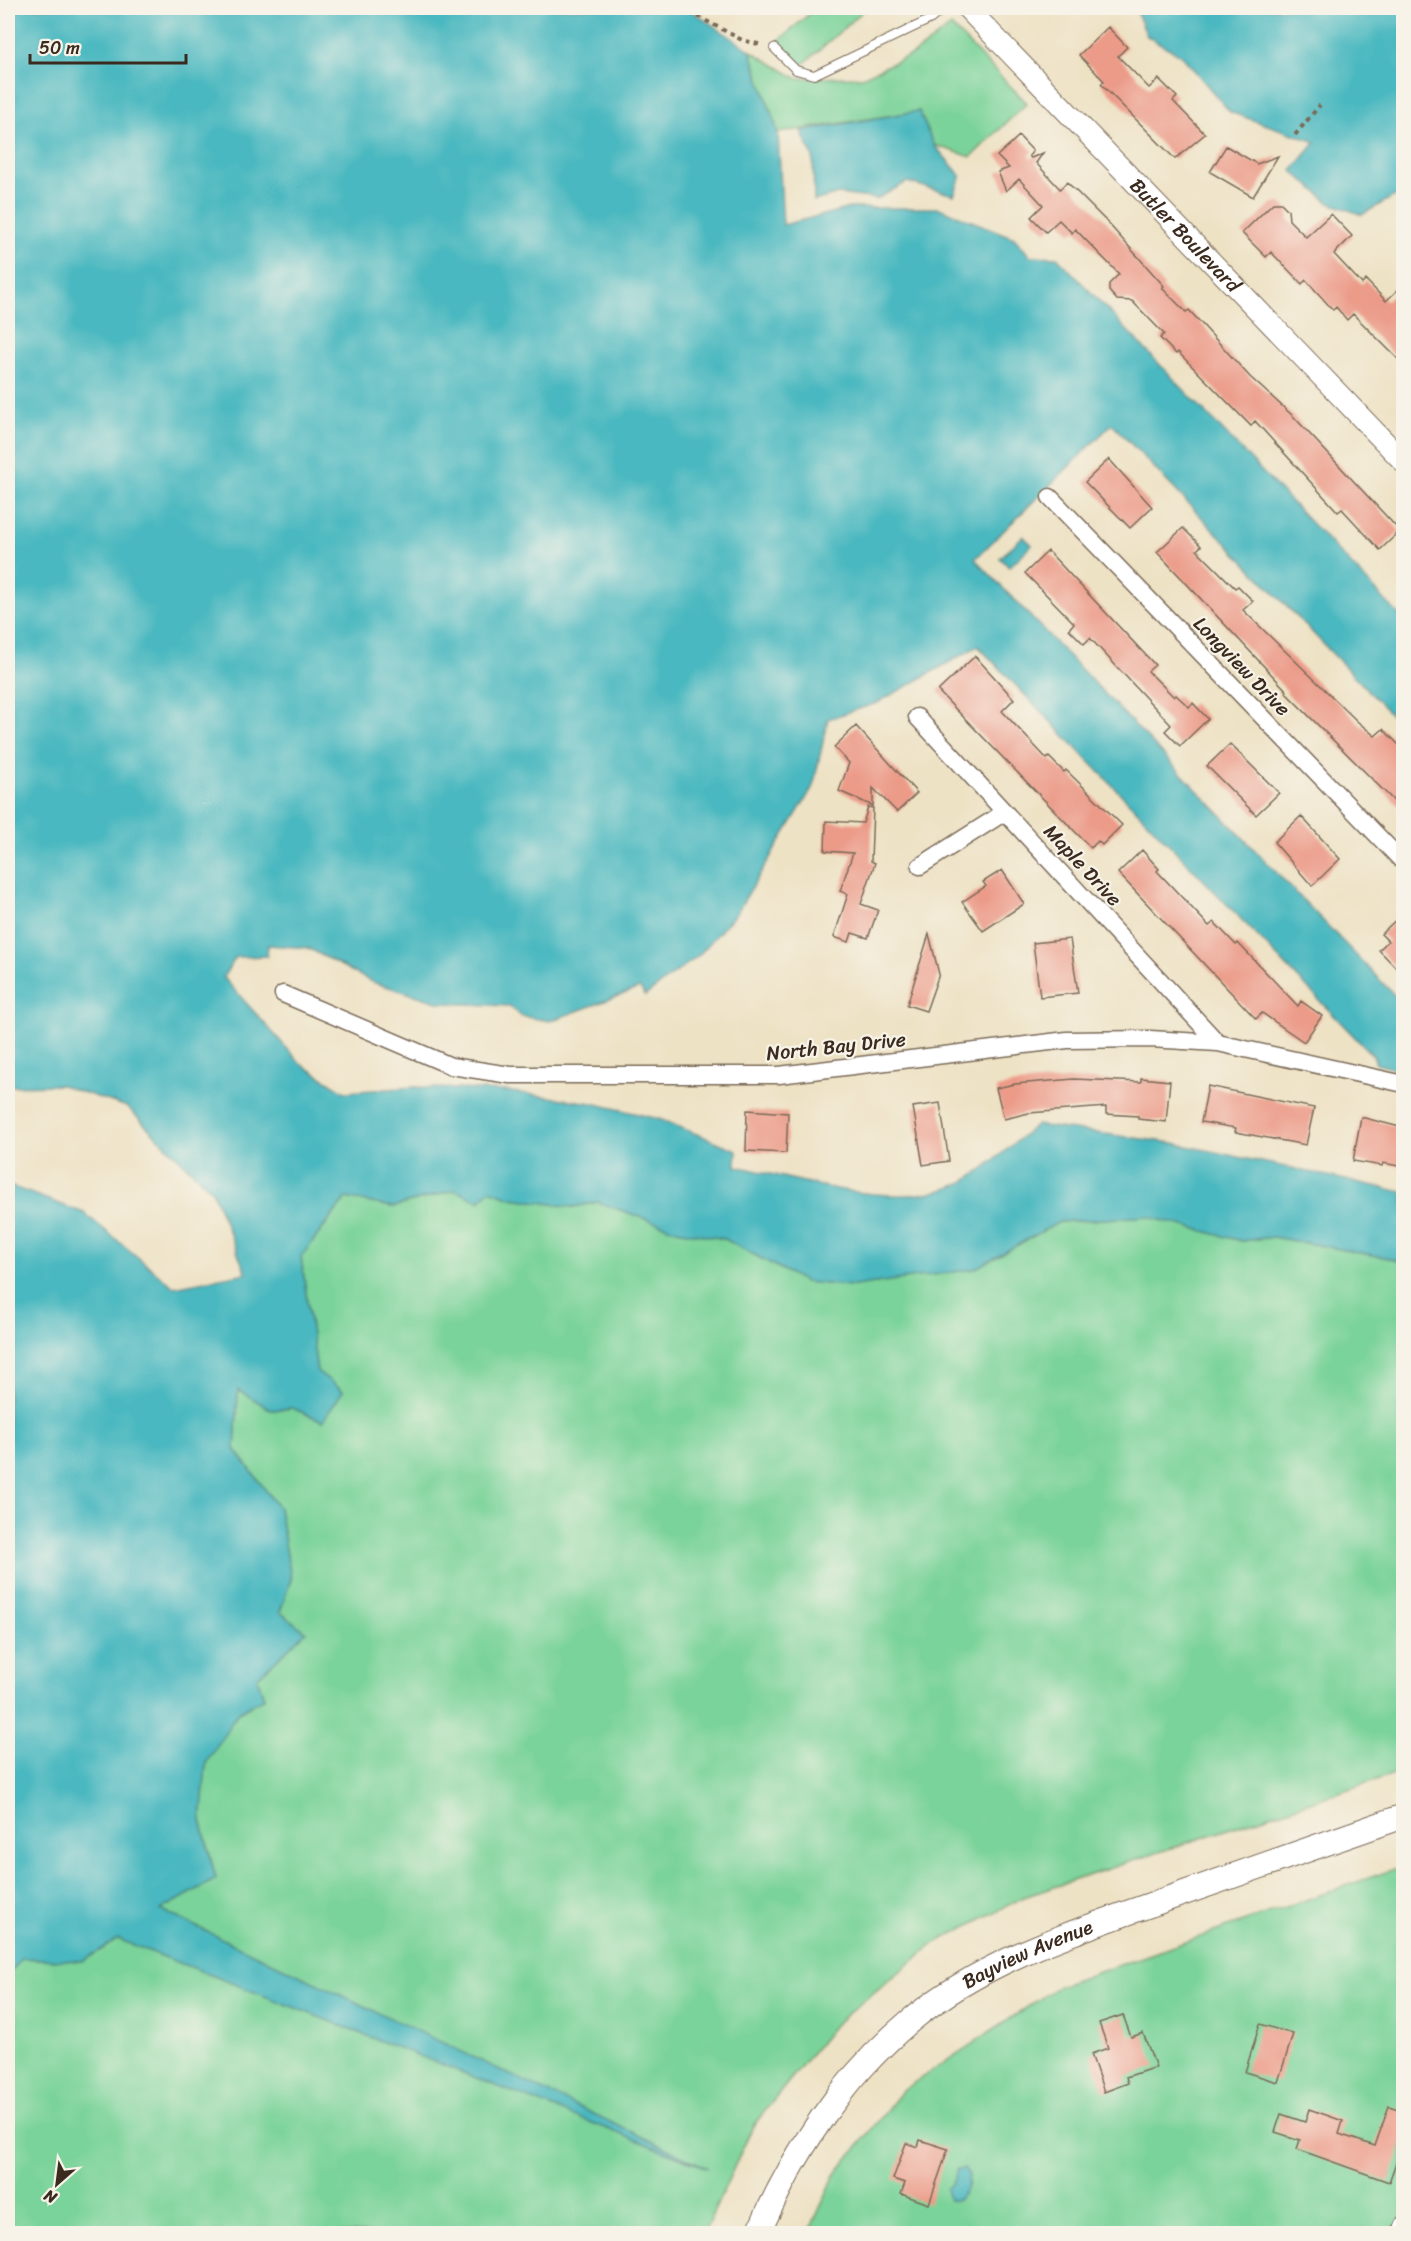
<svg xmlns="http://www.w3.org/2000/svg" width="1411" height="2241" font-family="Sriracha,sans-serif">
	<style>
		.green { fill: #7ad39a; stroke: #5a7e5c; stroke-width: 1.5 }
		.water { fill: #49b8c0; stroke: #42716f; stroke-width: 1.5 }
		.building { fill: #ec9b89 }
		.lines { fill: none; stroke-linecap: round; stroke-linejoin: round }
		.service-casing { stroke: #7a6a58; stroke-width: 10 }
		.minor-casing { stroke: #7a6a58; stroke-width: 19 }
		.tertiary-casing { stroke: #7a6a58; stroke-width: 23 }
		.secondary-casing { stroke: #7a6a58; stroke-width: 26 }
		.path { stroke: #7a6a58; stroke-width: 4; stroke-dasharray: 4.5 4.5; stroke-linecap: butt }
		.service { stroke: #fff; stroke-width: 8 }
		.minor { stroke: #fff; stroke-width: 16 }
		.tertiary { stroke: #fff; stroke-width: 21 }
		.secondary { stroke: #fff; stroke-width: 24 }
		.labels { text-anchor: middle; stroke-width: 4.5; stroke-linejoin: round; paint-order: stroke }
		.street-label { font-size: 20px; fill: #3b2a1e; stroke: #f7f3e8 }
	</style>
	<rect width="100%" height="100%" fill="#f7f3e8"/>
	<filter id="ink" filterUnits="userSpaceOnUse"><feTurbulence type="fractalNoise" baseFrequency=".0167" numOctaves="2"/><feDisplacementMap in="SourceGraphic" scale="12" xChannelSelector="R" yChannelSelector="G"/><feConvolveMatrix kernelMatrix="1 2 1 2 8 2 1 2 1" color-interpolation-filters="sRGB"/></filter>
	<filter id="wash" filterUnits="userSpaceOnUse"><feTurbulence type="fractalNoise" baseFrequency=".008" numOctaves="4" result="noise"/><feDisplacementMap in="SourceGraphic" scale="24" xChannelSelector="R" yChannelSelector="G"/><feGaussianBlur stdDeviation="1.35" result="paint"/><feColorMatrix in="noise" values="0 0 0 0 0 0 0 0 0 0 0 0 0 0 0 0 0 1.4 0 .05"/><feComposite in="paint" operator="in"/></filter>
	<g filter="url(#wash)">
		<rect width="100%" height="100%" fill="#eee2c5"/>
		<path class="green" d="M816,8h42l4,4 -63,56 -23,-25z
			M951,26l76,77 -56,54 -37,-12 -15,-34 -141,22 -28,-83 46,28 66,-1 53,-24z
			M455,1190l24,11 11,-11 22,8 61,9 25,-5 79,28 48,9 80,43 48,4 121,-17 85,-47 87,-6 96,25 31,-4 122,22 8,5v507l-379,126 -89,46 -100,81 -82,102 -49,107h-696v-266l3,4 11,-13 61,3 35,-22 578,224 -536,-253 56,-31 -15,-59 5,-57 32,-51 26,-14 -7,-20 48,-46 -25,-20 11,-33 -12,-71 -44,-59 3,-60 34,21 20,-2 31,13 19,-30 -25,-19 -16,-115 45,-59 47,9z
			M1403,1866v367l-595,1 27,-59 68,-85 156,-104z"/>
		<path class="water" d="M8,8h679l63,42 28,83 5,92 67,-17h89l75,30 16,18 27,1 346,362v108l-291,-303 -137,135 428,445v67l-27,-7 -2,-7 -396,-411 -101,57 -49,16 -15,68 -76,125 -38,43 -54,41 -5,-8 -90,33 -29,-5 -11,-10 -69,-3 -69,-21 -64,-34 -40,-3 -1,11 -31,1 -13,20 78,87 44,28 70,-5 91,4 86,12 67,16 78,31 -1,16c65,14 165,48 227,16 21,-11 53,-41 73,-57l137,18 230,49v72l-8,-5 -122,-22 -31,4 -96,-25 -87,6 -85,47 -120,17 -49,-4 -80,-43 -48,-9 -79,-28 -25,5 -61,-9 -22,-8 -11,11 -24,-11 -62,17 -47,-9 -45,59 16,114 26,20 -20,30 -31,-13 -20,2 -34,-20 -3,59 44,59 12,71 -11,33 26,20 -49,46 7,20 -26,14 -32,51 -5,57 15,59 -55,31 547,258 -590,-229 -35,22 -61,-3 -11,14 -3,-5v-782l76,28 90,74 72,-14 -34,-82 -85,-84 -66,-22 -53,1z
			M1135,8h268v190l-7,-3 -34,20 -32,-12 -38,-32 24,-29 -86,-30 -48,-56 -35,-20z
			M919,111l15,34 27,31 -7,19 -47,-13 -30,17 -39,-5 -24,7 -1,-44 -12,-26z
			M1023,536l9,9 -23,22 -9,-9z
			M964,2168l5,7 -1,11 -11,15 -8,-1 -3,-11 7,-7 4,-13z"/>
		<g id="blocks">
			<path class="building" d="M1108,27l19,20 -9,9 31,32 10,-9 18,18 -4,4 32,33 -30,25 -74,-75 3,-3 -25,-26z
				M1019,136l14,15 -4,5 2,2 12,-5 -7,10 24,26 7,-7 40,40 57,64 -2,2 24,24 3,-2 61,67 43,39 107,115 -20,19 -38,-41 -4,3 -83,-91 -4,5 -73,-74 -2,2 -16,-16 4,-4 -32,-33 -15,-1 -8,-9v-7l10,-10 -44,-45 -3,4 -13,-13 -13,12 -15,-15 12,-12 -24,-26 -13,12 -8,-19 11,-4 -12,-12z
				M1226,146l31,18 21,-8 -25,41 -43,-25z
				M1273,203h8l7,7 1,10 17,17 25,-23 21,22 -18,18 28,30 4,-4 20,21 18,-17v81l-51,-51 -6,6 -11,-13 -3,3 -27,-30 -4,4 -31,-32 -5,5 -24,-24z
				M1109,459l43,48 -22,21 -45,-46z
				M1183,528l18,18 -4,4 38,38 3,-2 15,15 -10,9 115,112 17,14 8,-7 21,21v61l-118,-118 1,-2 -130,-139z
				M1048,551l107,114 -7,6 26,26 2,-2 13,12 4,-4 15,16 -28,27 -15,-15 6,-6 -81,-87 -6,6 -15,-15 5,-6 -49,-50z
				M975,656l39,43 -12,12 45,48 2,-2 15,15 2,-2 56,55 -20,20 -4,-4 -7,7 -153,-157z
				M856,726l61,67 -20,19 -24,-24v18l-34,-15 10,-28 -15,-16z
				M1230,744l49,49 -23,22 -49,-49z
				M868,807l5,1 -2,53 4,2 -14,41 17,6 -10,28 -16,-5 -3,9 -15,-5 14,-43 -8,-3 13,-38 -28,-2 1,-30 37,2z
				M1301,816l39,43 -28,27 -38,-44z
				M1142,850l17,19 -2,2 52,55 5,-4 22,23 2,-2 60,63 3,-5 21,15 -18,26 -42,-29 -6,6 -138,-146z
				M1002,870l22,34 -41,27 -21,-29 24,-16 -3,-4z
				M1404,912v64l-25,-26 9,-9 -7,-7z
				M929,934l10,40 -13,37 -19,-6z
				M1070,939l8,54 -38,4 -7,-54z
				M1141,1078l29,3 -4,41 -28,-3v-3l-32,-2v-7l-77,6 -25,6 -8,-31 19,-4 59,-5 67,3z
				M1208,1086l106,22 -8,37 -71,-13 1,-4 -35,-6z
				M940,1103l9,58 -26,4 -10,-58z
				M747,1110l41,3 -2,40 -40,-2z
				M1361,1117l43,11v39l-21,-4 -1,3 -29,-5z
				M1123,2015l8,22 12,-4 13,34 -30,10 2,6 -24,9 -13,-38 17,-6 -9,-25z
				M1260,2024l33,10 -15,48 -33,-10z
				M1389,2106l15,5v29l-15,42 -92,-33 3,-9 -25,-8 6,-18 24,8 4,-13 34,12 -4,13 36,12z
				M920,2140l28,9 -19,55 -28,-10 4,-11 -12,-4 13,-36 12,4z"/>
		</g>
	</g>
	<g filter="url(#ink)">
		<use href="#blocks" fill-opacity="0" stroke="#7a6a58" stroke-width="1.5"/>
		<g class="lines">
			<defs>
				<path id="service" d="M774,48l22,22 18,5 117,-56 13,-11"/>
				<path id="minor" d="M1050,497l354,366
					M917,717l301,326
					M920,866l85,-54
					M283,994l168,72 59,9h269l288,-35 83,-1 68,4 186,41
					M1400,2234l4,-10"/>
				<g id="tertiary">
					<path id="s1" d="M967,8l437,454"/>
				</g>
				<g id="secondary">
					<path id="s2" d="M758,2234c36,-82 83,-155 152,-213 73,-61 169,-91 257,-122 79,-28 158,-55 237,-83"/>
				</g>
			</defs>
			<use href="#service" class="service-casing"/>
			<use href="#minor" class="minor-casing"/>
			<use href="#tertiary" class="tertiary-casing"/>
			<use href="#secondary" class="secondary-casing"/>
			<path class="path" d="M682,8l60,32 20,5
				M1295,135l25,-30"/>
			<use href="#service" class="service"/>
			<use href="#minor" class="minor"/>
			<use href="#tertiary" class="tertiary"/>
			<use href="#secondary" class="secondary"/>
		</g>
	</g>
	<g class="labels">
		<g class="street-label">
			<text dy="7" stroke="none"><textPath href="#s1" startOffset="315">Butler Boulevard</textPath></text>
			<text transform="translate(1242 666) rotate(46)" y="7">Longview Drive</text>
			<text transform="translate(1083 865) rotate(47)" y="7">Maple Drive</text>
			<text transform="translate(836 1046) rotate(-6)" y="7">North Bay Drive</text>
			<text dy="7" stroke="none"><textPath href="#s2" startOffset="400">Bayview Avenue</textPath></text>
		</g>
	</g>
	<rect width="1411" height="2241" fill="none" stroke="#f7f3e8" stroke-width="30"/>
	<g transform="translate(57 2184) rotate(208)" stroke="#f7f3e8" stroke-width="4.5" paint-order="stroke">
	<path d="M0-4.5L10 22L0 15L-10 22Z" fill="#3b2a1e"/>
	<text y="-9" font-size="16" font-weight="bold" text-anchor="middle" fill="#3b2a1e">N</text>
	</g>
	<path d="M30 54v9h156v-9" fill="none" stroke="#3b2a1e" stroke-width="3"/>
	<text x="39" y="54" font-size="18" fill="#3b2a1e" stroke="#f7f3e8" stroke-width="4.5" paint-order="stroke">50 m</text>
</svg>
